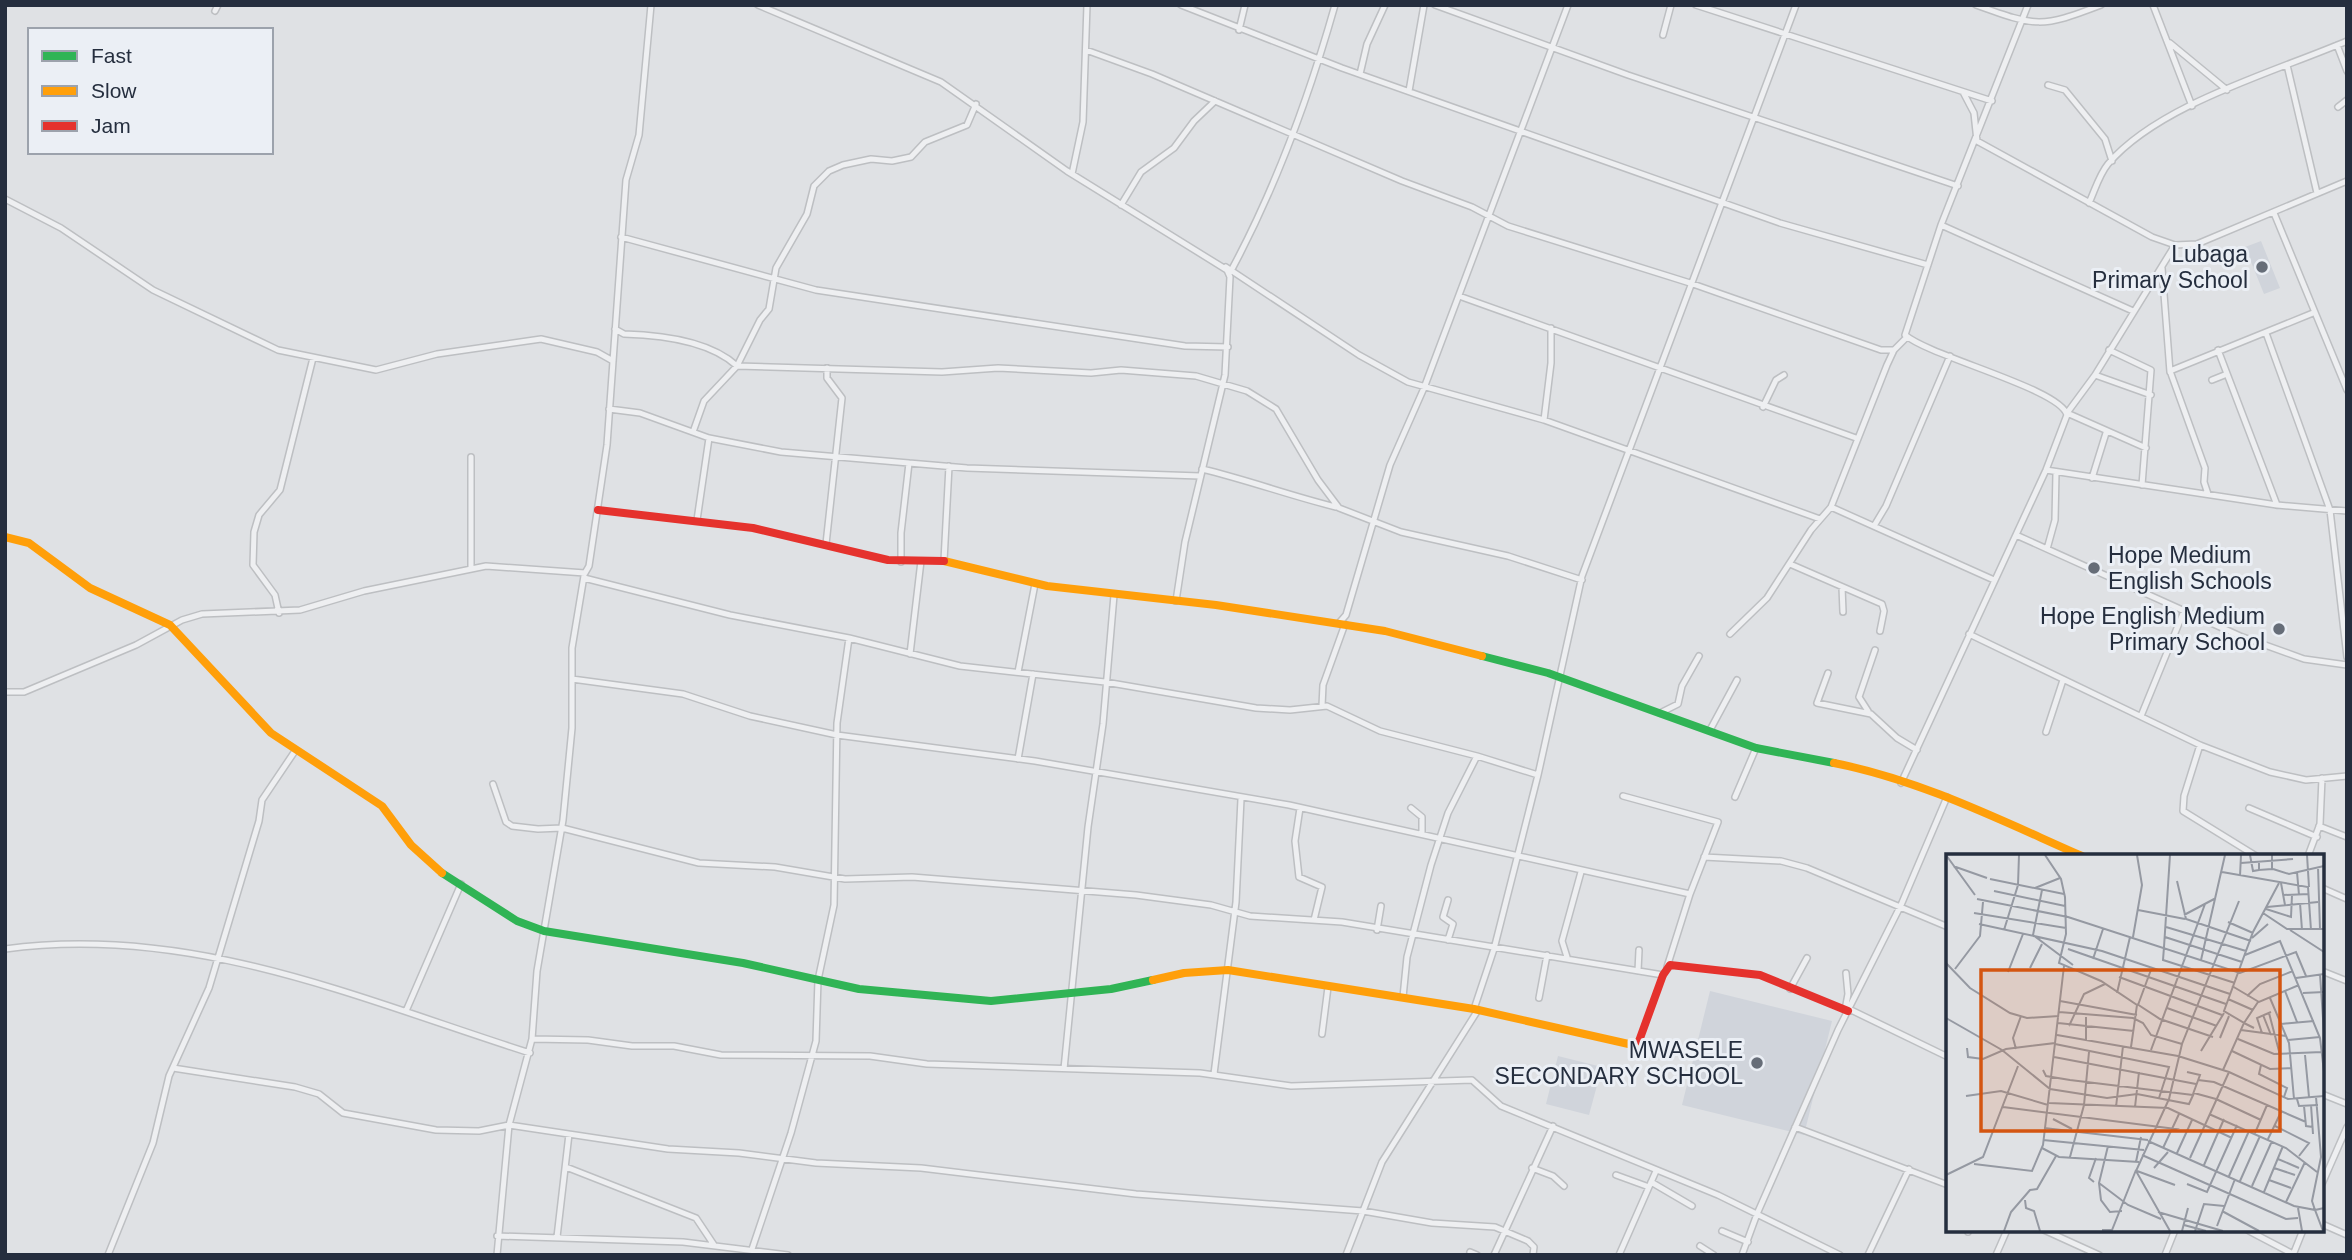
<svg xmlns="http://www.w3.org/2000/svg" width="2352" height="1260" font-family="Arial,sans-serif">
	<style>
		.built { fill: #d0d4db }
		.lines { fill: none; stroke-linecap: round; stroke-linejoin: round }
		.street-casing { stroke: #bdbfc2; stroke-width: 8 }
		.street { stroke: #eeeff1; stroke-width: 5 }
		.fast { stroke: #30b455; stroke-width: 8 }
		.slow { stroke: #ff9f0a; stroke-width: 8 }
		.jam { stroke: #e5322d; stroke-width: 8 }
		.poi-dot { fill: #666d78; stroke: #ebeff5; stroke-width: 2.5 }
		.labels { text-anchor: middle; stroke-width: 6; stroke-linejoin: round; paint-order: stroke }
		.poi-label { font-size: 23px; fill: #252e3e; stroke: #ebeff5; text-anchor: end }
		.inset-road { fill: none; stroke: #9599a2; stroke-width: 2 }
		.view { fill: #d45511; fill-opacity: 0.15; stroke: #d45511; stroke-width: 3.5 }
		.inset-edge { fill: none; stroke: #252e3e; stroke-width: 3.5 }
	</style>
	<rect width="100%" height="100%" fill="#dfe1e4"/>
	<path class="built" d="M2261,241l19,47 -16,6 -19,-47z
		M1710,991l122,30 -28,114 -122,-30z
		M1558,1056l44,11 -13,48 -43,-11z"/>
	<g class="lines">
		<defs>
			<path id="street" d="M758,5l183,77 126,89 160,99 3,7 -5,98 -40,167 -9,59
				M1181,5l161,63 438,155 148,42
				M1435,5l193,70 330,111
				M1696,5l296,96
				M1976,5c61,22 65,23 125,0
				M2153,5l39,101
				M215,11l3,-6
				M1239,30l6,-25
				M1663,35l8,-30
				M2170,43l57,47
				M2337,45l10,26
				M1086,50l66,24 250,107 70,26 36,19 182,57 191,67h13
				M2287,65l30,128
				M1360,74l7,-30 18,-39
				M2048,85l17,5 40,49 7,22
				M1409,91l15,-86
				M1963,92l11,21 3,28 175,96 23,8 22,-1 150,-63
				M2338,107l9,-7
				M1072,174l11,-52 4,-117
				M5,199l56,29 92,62 125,60 98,20 61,-16 104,-15 56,13 16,9
				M2089,203c6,-13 10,-28 19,-39 51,-60 167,-92 239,-123
				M1121,205l20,-33 33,-24 20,-27 21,-20
				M2274,213l73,177
				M1941,225l192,86
				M621,237l195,53 369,56 43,1
				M1226,267l133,88 49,27 136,38 276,99
				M2162,268l8,104
				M1232,269c45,-84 77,-172 103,-264
				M1459,296l397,142
				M615,329l9,5c36,1 86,7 113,32l205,6 56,-4 93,5 30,-3 75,6 51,15 29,18 42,71 21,28 62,24 107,24 74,24
				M2266,333l64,177 17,147
				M2109,350l42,20 -9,115
				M2218,350l59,155
				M2095,375l56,20
				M2212,380l15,-6
				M1763,407l13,-27 8,-5
				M609,409l31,4 69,25 72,14 186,16 233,8
				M1544,420l7,-57v-35
				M693,432l11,-31 33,-35 23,-46 9,-11 7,-41 31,-54 7,-28 15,-15 14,-6 28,-6 21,2 19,-4 14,-15 42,-17 9,-21
				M2146,448l-79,-35 28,-38 80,-130
				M471,457v111
				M1202,469c46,11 89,27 134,38
				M2046,470l231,35 70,6
				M2092,478l14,-45
				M2208,494l-4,-12 1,-14 -35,-97 143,-58
				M1831,507l163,73
				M697,520l12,-82
				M1874,526l12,-20 64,-150
				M2016,535l224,101 64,23 43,6
				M826,544l16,-146 -15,-20v-10
				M2047,549l8,-29 1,-47
				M944,561l5,-95
				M901,562v-29l8,-70
				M1790,564l92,40 2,7 -4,20
				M584,578l146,37 119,23 111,28 145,16 151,26 34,2 37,-4 53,25 97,25 -29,57 -17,52 -24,92 -4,40
				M1842,587l1,25
				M279,613l-4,-18 -22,-30 1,-33 5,-17 21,-25 33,-132
				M1339,623l7,-8 44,-150 34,-77 144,-383
				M1730,634l37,-36 44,-68 20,-23 56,-142 7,-15 13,-13
				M1969,634l231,111 70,27 36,8 41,-4
				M910,654l11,-93
				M1018,672l17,-88
				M1828,673l-11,30 54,11 26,24 20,12
				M572,679l111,15 67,22 87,19 198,26 254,44 401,89
				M5,692h19l112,-47 46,-25 20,-6 98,-4 64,-19 122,-25 99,7 4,-7 18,-121 19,-265 13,-45 12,-130
				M1322,706l1,-21 22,-61
				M1868,711l-9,-14 16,-47
				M1660,713l18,-9 4,-18 17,-30
				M2141,716l43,-105
				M1710,730l27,-50
				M2046,732l17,-52
				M2200,745l-16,51 -1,15 73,45
				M1477,756l61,19
				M1018,759l15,-85
				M1901,783l145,-313 21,-55c-6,-26 -136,-58 -162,-80l36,-110 87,-220
				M493,784l13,38 6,4 26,3 24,-1 137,35 76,4 70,12 67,-2 224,18 75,10 39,11 92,6 321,53
				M1623,796l95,26 -28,72 -23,73
				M1735,797l21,-49
				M1300,808l-5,33 4,36 23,10 -8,33
				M1411,808l11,9v16
				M2249,808l68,29
				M2319,826l28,11
				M2308,856l12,-32 2,-46
				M1704,857l77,4 26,7 141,59
				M2322,888l25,11
				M1377,930l4,-24
				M1448,940l5,-16 -10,-7 5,-17
				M5,949c186,-25 352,49 525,104
				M1567,957l-5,-16 19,-69
				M1638,971l1,-21
				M2322,971l25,10
				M1790,989l17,-31
				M1539,998l8,-43
				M1474,1009l20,-60 44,-174 44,-199 214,-571
				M1849,1009l99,48
				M1845,1010l3,-16 -2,-21
				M406,1011l55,-127
				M1322,1034l6,-47
				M532,1039l56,1 44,6h42l47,9 149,1 57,8 273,9 91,13 181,-6 29,26 217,89 122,60
				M173,1068l122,19 24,7 24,19 93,17 43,1 30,-6 159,24 71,4 77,10 105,5 215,26 227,17 69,12 63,4 33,14 6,6 -1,8
				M1064,1069l24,-242 15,-103 11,-129
				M1214,1074l22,-172 5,-103
				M2322,1094l25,10
				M1795,1127l153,58
				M566,1167l130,51 18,27
				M1532,1168l21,8 11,10
				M1616,1175l33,12
				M1651,1182l41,24
				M2322,1184l25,-57
				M2322,1224l25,11
				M2044,1230l55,25
				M1722,1231l26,11
				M2249,1231l44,23
				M1968,1232v-2
				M497,1236l186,6 105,13
				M557,1237l12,-103
				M1700,1246l14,9
				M1470,1252l7,3
				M108,1255l45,-112 16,-67 40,-88 50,-167 3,-21 33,-49
				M497,1255l12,-130 23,-86 5,-68 26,-151 9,-92v-80l12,-72
				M750,1255l41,-122 25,-92 2,-61 16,-75 3,-182 12,-85
				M1346,1255l36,-93 96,-152
				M1494,1255l59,-129
				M1619,1255l37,-84
				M1742,1255l15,-41 81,-184 63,-125 46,-108
				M1868,1255l41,-86
				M1996,1255l11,-25
				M2165,1255l10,-25
				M2293,1255l10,-25"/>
		</defs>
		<use href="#street" class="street-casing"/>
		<use href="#street" class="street"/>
		<path class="fast" d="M1482,656l66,17 208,75 78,15
			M442,873l75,48 27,10 199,32 116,26 132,12 120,-12 42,-9"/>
		<path class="slow" d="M5,537l24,6 61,45 80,37 101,108 111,73 29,39 31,28
			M944,561l103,25 169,19 169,26 97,25
			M1834,763c87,17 168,58 248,93
			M1153,980l31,-7 44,-3 246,39 159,36 6,-4"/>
		<path class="jam" d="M598,510l155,18 135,32 56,1
			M1639,1041l24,-66 7,-10 90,10 88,36"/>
	</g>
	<g class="poi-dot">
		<circle cx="2262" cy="267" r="7"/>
		<circle cx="2094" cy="568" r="7"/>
		<circle cx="2279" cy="629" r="7"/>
		<circle cx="1757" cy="1063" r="7"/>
	</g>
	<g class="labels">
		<g class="poi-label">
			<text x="2248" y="262">Lubaga<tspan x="2248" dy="26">Primary School</tspan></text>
			<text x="2108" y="563" text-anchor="start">Hope Medium<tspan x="2108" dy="26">English Schools</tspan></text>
			<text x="2265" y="624">Hope English Medium<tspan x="2265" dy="26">Primary School</tspan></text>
			<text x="1743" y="1058">MWASELE<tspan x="1743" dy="26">SECONDARY SCHOOL</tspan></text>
		</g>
	</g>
	<g transform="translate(1946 854)">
		<rect width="378" height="378" fill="#dfe1e4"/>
		<path class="inset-road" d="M0,1l29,40M99,1l16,24 4,18 1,37 -7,29 42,18 36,24 -6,42M304,1l3,16 6,-1M361,1l2,32M313,7v9l13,-1v-14M295,9l52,-4M7,12l34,12M372,13l2,62M327,15l16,5 35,-8M276,18l86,15 3,43M351,18l2,23M294,22l1,-21M44,25l74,15M231,27l9,38 65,22M335,29l4,22M89,34l25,-10M96,36l-9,45 40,30M48,37l71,15M337,41l26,-1M31,45l91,18 172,56 56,-21 10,24M354,49l2,27M321,53l51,-5M320,55l25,8 1,-22M192,56l47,9M28,59l92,15M317,59l24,16h37M238,61l32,-17M282,68l25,11M33,70l123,27 128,43M220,73l80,24M58,76l14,-45 1,-30M344,76l34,22M187,83l9,-52 -5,-30M219,83l77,25M306,84l16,-14M218,93l6,-92M218,93l-1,13 72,23M122,95l158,55M299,101l35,-14 40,97 4,34M147,105l10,-30M255,106l24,-105M0,109l24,25 40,25 17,5 32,-2M84,114l12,-24M9,115l25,-33 3,-34M62,118l15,-38M374,120l4,59M173,123l103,38M350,124l28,-4M286,132l27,16 40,-17M339,137l12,31M171,139l13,-56M357,139l21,-1M301,142l13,-12 33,-13M324,144l19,45 5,56M282,145l25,11M114,147l77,14M191,150l23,15 53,18M192,151l14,-38M221,154l50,18M113,158l74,6 10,5 8,12 31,9M323,159l11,42M317,161l8,20M0,164l56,32 48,39 57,9 30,-4 52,10 5,-11 22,6M112,169l76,8M335,170l33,-3M123,172l15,-32 21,-10M308,174l-10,-5 14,-21M295,176l45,6M316,179l-5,-15 14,-6M111,181l121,21 51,16 59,27 36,-3M274,184l9,-22M292,185l36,15 48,-2M140,186v-23M342,186l32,-3M109,190l114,23 -10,31M21,194l1,9 15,2 23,-10 49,-6 9,-77M70,195l-3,-11 8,-22M205,196l54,-146M255,197l23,-38M286,197l38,18 21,-1M359,201l4,42M108,203l142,27M315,211l-2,9 28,14 -3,9M97,216l3,6 24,4 123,15M277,216l21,-47 -20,-12 29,-79 26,-49M241,218l13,3 -7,19M252,226l16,2 92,40M20,242l35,-5 47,14M370,243l5,60 -9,44 3,9 9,-2M223,245l13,-55 57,-143M223,245l-33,72 34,60M270,245l45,21M351,245l2,7 19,-1M103,249l119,5 64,30M365,251l2,29M358,252l2,20 7,1M57,253l173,22 -5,2M170,253l7,-61M189,253l4,-35M263,260l77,34 31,24M107,265l19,10M329,272l34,17 -10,13M98,274l104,12M309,279l12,-28M322,285l13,-27M97,286l101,10M202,287l146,65 21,4 8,21M162,292l-9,37 2,17 9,12 12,-1M96,294l17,9 80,5M217,294l16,-34M231,299l15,-33M196,301l144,64 12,-1M124,303l14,-52 5,-53M244,304l39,-86M332,305l21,9M190,308l5,-25M28,310l58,7 11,-26 12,-102M258,311l20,-46M208,314l14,-16M328,314l21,7M191,317l38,14M0,321l37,-18 35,-91M283,322l20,-45M323,326l22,8M294,327l20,-45M148,328l-5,-4 7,-20M153,329l29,22 33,14M241,330l20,8 30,-67M306,332l20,-45M318,338l19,-46M79,346l1,8 8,3 6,20M340,348l19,-40M352,354l4,23M276,357l37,20M212,358l65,19M238,371l22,6M271,372l18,-47M156,376h10l24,-60M58,377l7,-19 19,-22 7,-1 19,-33M236,377l6,-23M249,377l9,-27 20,2"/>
		<path class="view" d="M35,116h299v161h-299z"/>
		<rect width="378" height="378" class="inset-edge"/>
	</g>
	<rect width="2352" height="1260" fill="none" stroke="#252e3e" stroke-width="14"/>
	<rect x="28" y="28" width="245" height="126" fill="#ebeff5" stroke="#9ca2ac" stroke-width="2"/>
	<rect x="42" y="51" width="35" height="10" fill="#30b455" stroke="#9ca2ac" stroke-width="2"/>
	<text x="91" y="63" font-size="21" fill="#252e3e">Fast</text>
	<rect x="42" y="86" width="35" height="10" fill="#ff9f0a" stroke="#9ca2ac" stroke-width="2"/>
	<text x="91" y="98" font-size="21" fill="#252e3e">Slow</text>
	<rect x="42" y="121" width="35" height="10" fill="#e5322d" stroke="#9ca2ac" stroke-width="2"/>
	<text x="91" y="133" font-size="21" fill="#252e3e">Jam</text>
</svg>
